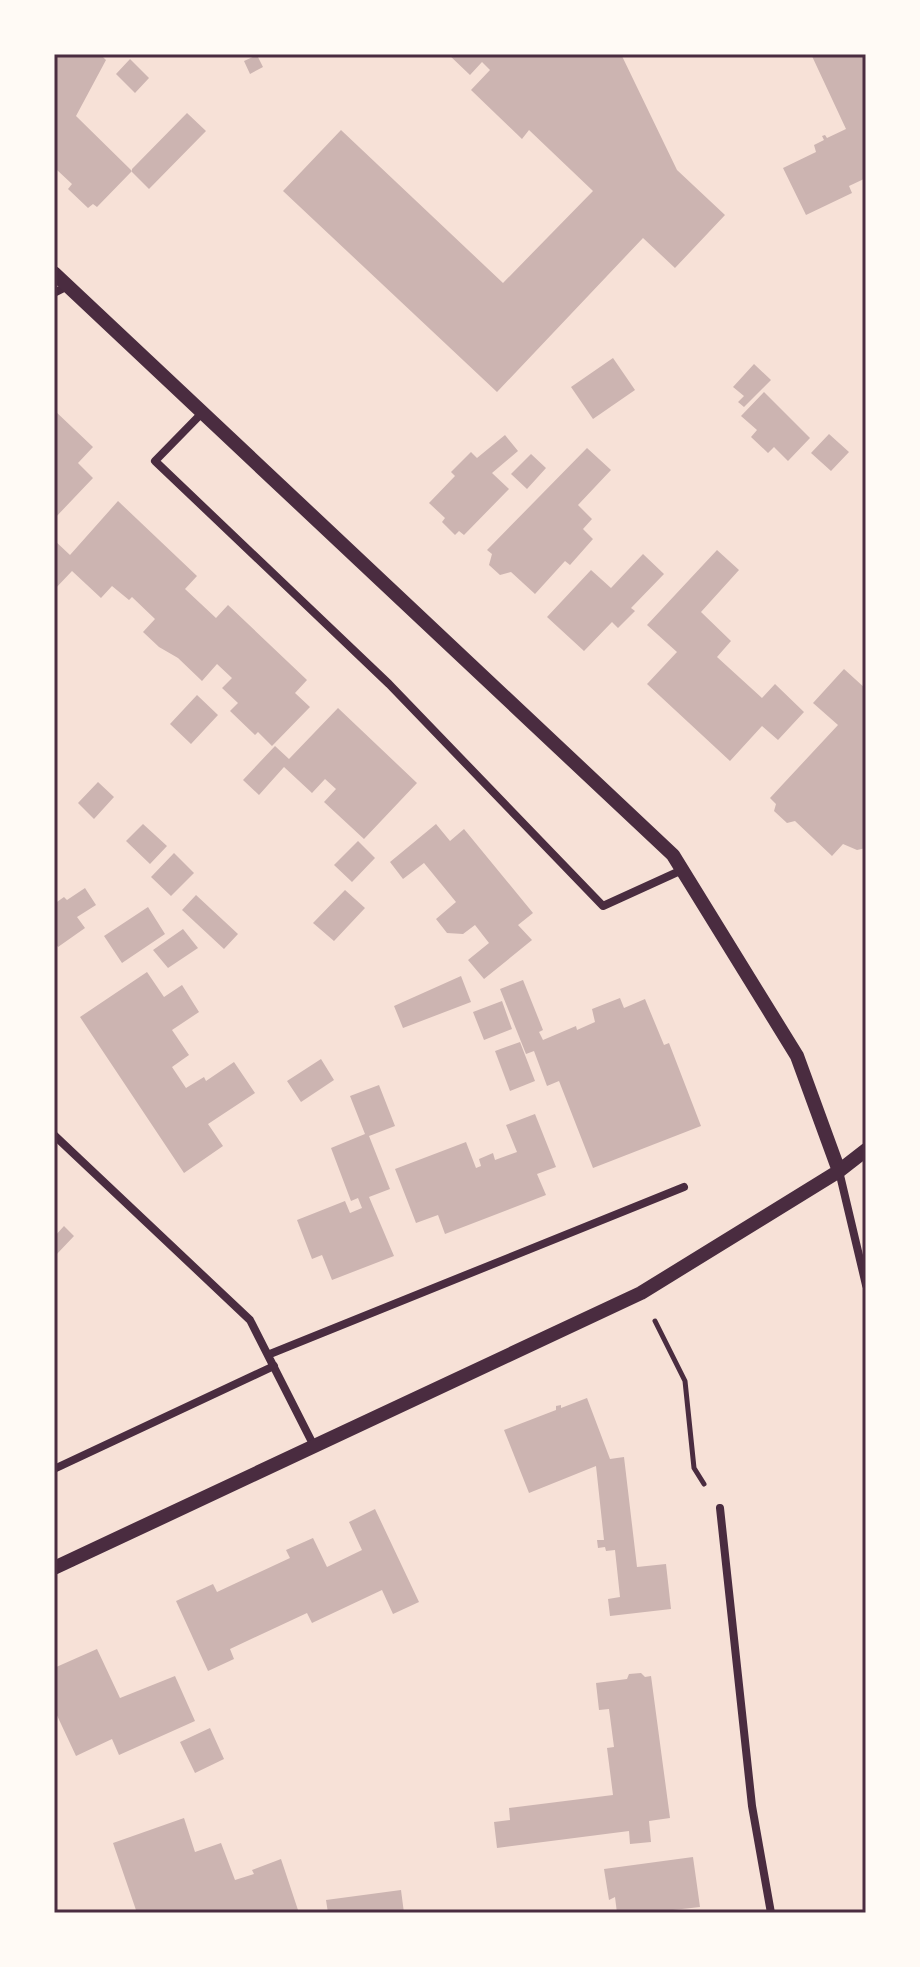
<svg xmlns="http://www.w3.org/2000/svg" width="920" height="1967" font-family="Roboto,sans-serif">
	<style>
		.building { fill: #ccb4b1 }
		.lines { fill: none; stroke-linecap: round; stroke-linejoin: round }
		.path { stroke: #4a2c40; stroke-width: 5 }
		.minor { stroke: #4a2c40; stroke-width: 8 }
		.tertiary { stroke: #4a2c40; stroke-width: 14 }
		.neatline { fill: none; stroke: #4a2c40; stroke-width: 3 }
	</style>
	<rect width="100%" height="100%" fill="#f7e1d7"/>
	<path class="building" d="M54,54h46l6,6 -30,56 56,55 -35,36 -4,-3 -5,4 -20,-19 4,-5 -15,-14 -3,3z
		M448,54h173l56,116 48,45 -50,53 -32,-30 -146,154 -214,-201 58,-61 162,153 90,-92 -64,-61 -7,9 -51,-49 19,-20 -8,-8 -12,13z
		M811,54h55v124l-17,8 3,7 -46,22 -23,-47 33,-16 -2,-7 10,-5 -2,-4 3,-1 2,3 19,-9z
		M257,55l6,12 -13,7 -6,-13z
		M130,59l19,19 -14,15 -19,-19z
		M187,113l19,18 -57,58 -17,-17v-3z
		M613,358l22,32 -42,29 -22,-32z
		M754,364l17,16 -27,27 -6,-5 6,-6 -11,-9z
		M764,392l46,46 -22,23 -14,-14 -6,6 -17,-16 6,-7 -16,-14z
		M54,410l39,37 -15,16 15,15 -39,41z
		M829,434l20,18 -18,19 -20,-18z
		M505,435l13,16 -26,22 17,16 -45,46 -5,-4 -4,4 -13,-13 3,-4 -16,-15 26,-27 -4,-4 20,-20 6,6z
		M587,448l24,22 -33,35 14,14 -9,10 10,10 -23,26 -5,-4 -30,33 -24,-22 -11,3 -11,-10 3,-11 -5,-4z
		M531,454l15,14 -19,21 -16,-15z
		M118,501l79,75 -12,13 31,29 12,-13 79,75 -12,13 15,14 -38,39 -14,-14 -3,3 -25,-24 8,-8 -16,-15 10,-10 -15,-14 -15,17 -24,-23 -19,-11 -16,-15 12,-13 -23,-22 -3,3 -17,-14 -11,12 -29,-27 -18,19v-50l16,15z
		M717,550l22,20 -38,42 30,29 -14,16 45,41 13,-14 29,28 -26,28 -16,-14 -32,35 -83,-77 30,-32 -30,-27z
		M643,554l21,20 -33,34 4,3 -17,17 -6,-6 -28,29 -37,-34 44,-47 20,18z
		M844,669l22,20v159l-9,2 -14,-6 -11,12 -37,-35 -8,2 -13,-12 2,-7 -6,-6 68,-73 -25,-22z
		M197,695l21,20 -27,29 -21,-20z
		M338,708l79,75 -53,56 -40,-37 12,-13 -11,-10 -13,14 -28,-26 -25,28 -16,-15 32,-34 14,13z
		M98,782l16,15 -20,22 -16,-16z
		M143,824l24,22 -17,18 -24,-23z
		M436,824l14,17 14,-12 69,84 -15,12 14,15 -48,39 -16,-19 21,-17 -14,-18 -12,9 -16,-1 -11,-14 20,-17 -32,-39 -21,16 -13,-17z
		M358,841l17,17 -23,24 -18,-17z
		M174,853l20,20 -23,23 -20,-19z
		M85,888l11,17 -19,12 8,11 -27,19 -4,-5v-38l10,-7 3,3z
		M345,890l20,18 -31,33 -21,-18z
		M196,895l42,39 -14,15 -42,-39z
		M148,907l17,27 -43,29 -18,-27z
		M183,929l15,19 -30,20 -15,-18z
		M147,972l17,25 18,-12 17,27 -27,18 17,25 -17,12 14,21 18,-11 2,4 28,-19 21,31 -47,31 15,22 -39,27 -104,-156z
		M461,976l10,26 -68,26 -9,-22z
		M523,980l20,50 -4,2 4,8 33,-14 1,4 18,-8 -3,-13 28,-11 4,10 21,-9 19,46 5,-2 32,83 -108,42 -34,-87 -12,5 -13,-35 -8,3 -26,-65z
		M502,1001l10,28 -28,11 -11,-28z
		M520,1042l15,39 -25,10 -15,-40z
		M321,1059l13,21 -33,22 -14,-21z
		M379,1085l16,41 -26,10 21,53 -21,8 25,59 -62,24 -10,-25 -10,4 -15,-39 48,-19 5,12 12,-5 -4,-10 -7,3 -20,-53 34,-14 -15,-38z
		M535,1114l21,53 -19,7 9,21 -101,39 -7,-19 -22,8 -21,-54 71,-27 10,26 5,-2 -2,-7 14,-6 2,7 22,-8 -11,-27z
		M64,1226l10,10 -18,19 -2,-18z
		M587,1398l23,61 14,-2 13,110 29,-3 5,45 -61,7 -2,-17 12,-2 -5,-47 -9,1 -1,-4 -7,1 -1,-8h7l-8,-74 -67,27 -25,-63 52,-20v-4l5,-1v3z
		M375,1509l44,93 -26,12 -11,-24 -70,33 -5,-10 -77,36 4,10 -26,12 -32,-70 37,-17 4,8 73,-34 -4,-8 27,-12 14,29 35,-17 -13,-28z
		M97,1649l23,49 55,-22 20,45 -76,34 -7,-16 -36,17 -22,-47v-41z
		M641,1673l4,4 6,-1 19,142 -21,3 2,21 -21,2 -1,-13 -132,17 -3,-26 16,-2 -1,-12 104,-13 -6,-47 7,-1 -5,-38 -10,1 -3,-27 31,-4 2,-5z
		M210,1728l14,31 -29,14 -15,-31z
		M184,1818l11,34 26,-9 14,37 19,-6 -2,-4 29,-11 18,54h-162l-24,-70z
		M693,1857l7,50 -27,3 1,3h-57l-2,-16 -6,3 -5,-31z
		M401,1890l3,23h-76l-2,-13z"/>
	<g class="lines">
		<path class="path" d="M655,1321l30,60 9,87 10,16"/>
		<path class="minor" d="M54,293l14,-7
			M202,413l-47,48 234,223 214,222 79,-36
			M54,1135l196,185 64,126
			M839,1171l27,114
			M270,1354l414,-167
			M54,1469l220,-103
			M720,1508l32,298 19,107"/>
		<path class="tertiary" d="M54,273l619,582 124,201 42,115
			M54,1568l587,-275 198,-122 27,-21"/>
	</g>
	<rect width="920" height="1967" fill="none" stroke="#fffaf5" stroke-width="112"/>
	<rect x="56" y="56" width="808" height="1855" class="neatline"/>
</svg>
